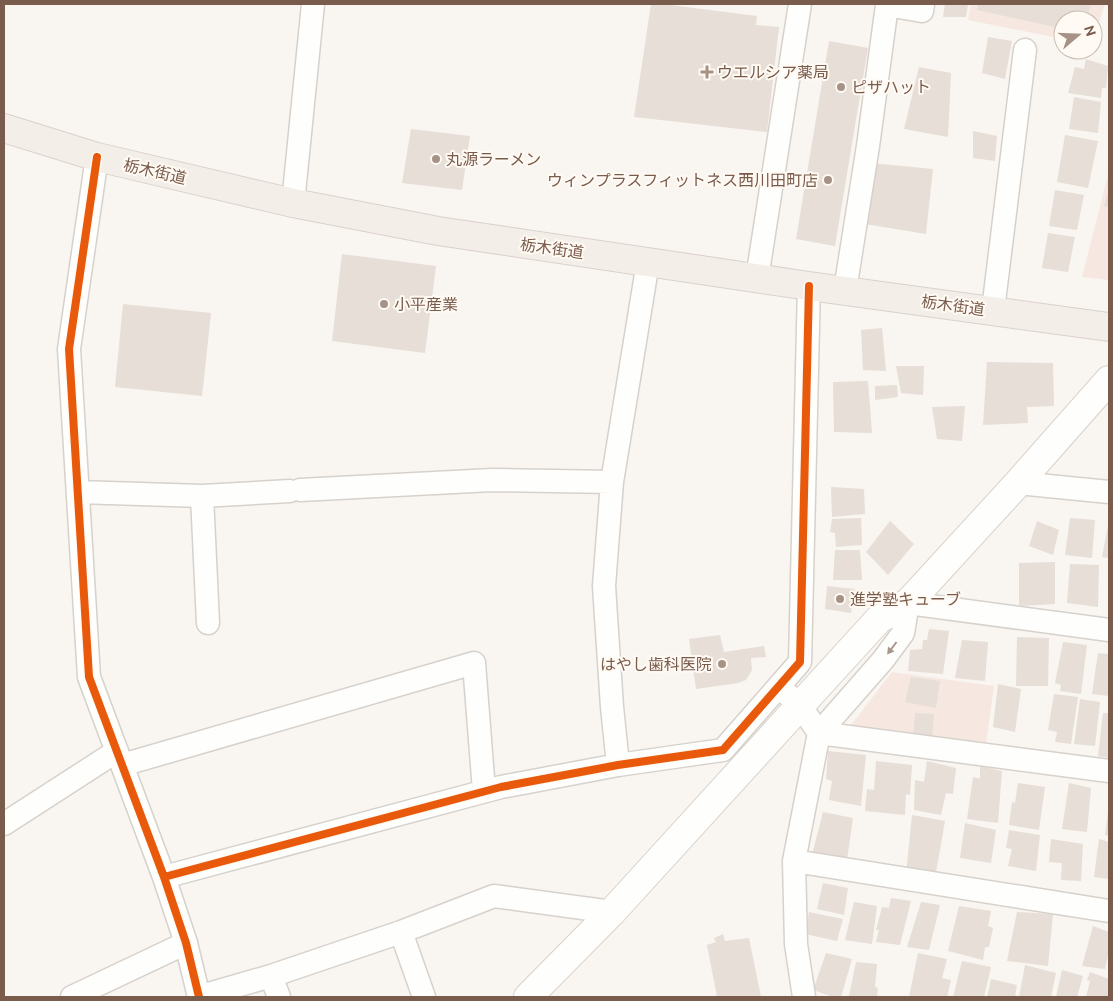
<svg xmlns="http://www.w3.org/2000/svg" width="1113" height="1001" font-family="Ubuntu,'Noto Sans JP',sans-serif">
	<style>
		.commercial { fill: #f6e8e1 }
		.building { fill: #e6ded7 }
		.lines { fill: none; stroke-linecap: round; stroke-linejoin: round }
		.street-casing { stroke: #d7d1cb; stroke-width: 25 }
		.secondary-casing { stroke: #d9d2cb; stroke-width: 30 }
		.primary-casing { stroke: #dad1cc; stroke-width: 30 }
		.street { stroke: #fefefd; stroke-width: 22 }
		.secondary { stroke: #fefefd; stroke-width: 28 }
		.primary { stroke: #f3eee8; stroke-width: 28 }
		.cycleway-casing { stroke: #fffaf3; stroke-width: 11 }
		.cycleway { stroke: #e8590c; stroke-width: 8 }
		.oneway { fill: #a8958b }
		.poi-dot { fill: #a69286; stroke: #fffaf3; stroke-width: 2 }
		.labels { text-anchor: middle; stroke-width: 4; stroke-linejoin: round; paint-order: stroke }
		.poi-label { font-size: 16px; fill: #7a5c4d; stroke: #fffaf3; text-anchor: start }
		.street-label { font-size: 16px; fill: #7a5c4d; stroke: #fffaf3 }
	</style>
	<rect width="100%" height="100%" fill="#f9f5f0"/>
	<path class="commercial" d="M971,4h134l-12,36v-20h-30v19l-95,-19z
		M1109,171v109l-27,-3z
		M892,672l102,14 -8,57 -138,-14z"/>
	<path class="building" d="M651,4h12l94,12 -1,9 23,2 -12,105 -133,-15z
		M945,4h23l-2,13h-23z
		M978,4h113l-5,16h-23v9l-86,-19z
		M988,37l24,4 -7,38 -23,-6z
		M829,41l39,7 -33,198 -39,-7z
		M1086,59l22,7 -2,22h-4l-1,10 -33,-5 7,-26 9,2z
		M919,67l32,6 -3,64 -44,-8z
		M1074,97l27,5 -3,31 -29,-4z
		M411,129l59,7 -8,54 -60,-7z
		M973,131l24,5 -2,25 -22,-3z
		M1065,135l33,6 -10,47 -31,-6z
		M871,163l62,6 -7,65 -61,-10z
		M1109,189v18l-5,-1z
		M1055,190l29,5 -7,35 -28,-4z
		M1048,233l27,4 -7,35 -26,-4z
		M342,254l94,12 -11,87 -93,-12z
		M123,304l88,9 -9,83 -87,-9z
		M882,328l4,43 -23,-1 -2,-40z
		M987,362l66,1 1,43 -27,1 1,16 -45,2z
		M896,366h28l-1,29 -22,-2z
		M868,381l4,52 -38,-1 -1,-50z
		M897,385l1,12 -23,3v-14z
		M965,406l-3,35 -25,-2 -5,-32z
		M831,487l33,2 1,25 -33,3z
		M861,518l1,27 -26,2 -1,-14 -5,-1 2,-13z
		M1070,518l25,2 -3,38 -27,-3z
		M890,521l24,23 -26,31 -22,-23z
		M1037,521l22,9 -6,25 -24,-9z
		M1108,526h1v32l-7,-1z
		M835,550h25l2,30h-29z
		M1055,562v42l-36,2v-43z
		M1070,564l29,1 -1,42 -31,-4z
		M827,586l28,3 -4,24 -26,-4z
		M929,629l20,2 -6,43 -35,-3 2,-21 12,-1 1,-9h4z
		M720,635l4,17 40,-6 2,11 -15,1 1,12 -6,10 -8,3 -42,6 -7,-50z
		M1017,637l32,1 -1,48h-32z
		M962,640l26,2 -3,39 -30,-3z
		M1063,642l24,3 -6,49 -21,-3 1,-6 -6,-2z
		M1098,653l11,1v42l-17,-2z
		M911,677l29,4 -4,27 -31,-6z
		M998,684l23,5 -6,43 -22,-5z
		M1054,694l24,3 -7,47 -16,-2 2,-10 -9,-2z
		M1080,699l20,3 -5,44 -21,-2z
		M915,713l19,1 -2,24h-19z
		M1103,713h6v45l-11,-2z
		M828,751l38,4 -5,51 -32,-6 3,-19 -6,-2z
		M876,761l36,4 -2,30 -4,-1 -1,21 -40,-4 2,-22 7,1z
		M927,761l29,7 -3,26 -7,-1 -5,22 -27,-5 1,-30 9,2z
		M980,766l22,5 -4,52 -31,-4 6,-42 7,2z
		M1018,783l27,4 -6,43 -30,-5 3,-23 3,1z
		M1069,783l22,5 -4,44 -25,-3z
		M823,812l30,6 -6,42 -35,-5z
		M1108,812h1v24l-4,-1z
		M912,815l33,6 -10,57 -29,-4z
		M965,823l31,7 -5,33 -31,-5z
		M1009,830l31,5 -4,36 -28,-5 4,-17 -6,-1z
		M1051,839l32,5 -2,37 -20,-1 1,-17 -13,-1z
		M1099,839l10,3v37l-15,-2z
		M823,883l25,5 -4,27 -27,-6z
		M891,898l20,3 -11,44 -24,-3 3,-12h-3l6,-23 7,1z
		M854,902l23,4 -5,38 -27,-4z
		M921,902l19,3 -11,45 -22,-3z
		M959,906l32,5 -3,15 5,2 -4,19h-4l-2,13 -35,-9z
		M809,912l34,7 -6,22 -32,-7z
		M1017,912l36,2 -5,52 -41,-5z
		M1093,926l16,6v19l-4,18 -23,-3z
		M723,934l2,7 24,-3 12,59h-44l-10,-52 9,-3 -2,-4z
		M826,953l26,6 -11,38h-8l-20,-7z
		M918,953l29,6 -5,19 9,2 -4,17h-38z
		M962,961l29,6 -7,30h-31z
		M856,962l21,2 -2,22 3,3 -1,8 -28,-1z
		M1025,965l31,8 -5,24h-32z
		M1062,970l21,6 -6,21h-21z
		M1090,972l19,7v18h-23l4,-16 -3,-1z
		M991,979l26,6 -2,12h-28z"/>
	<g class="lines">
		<defs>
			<path id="street" d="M97,157l-28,192 20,328 75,200 22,66 13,54
				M293,203l20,-199
				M757,278l43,-274
				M845,290l23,-144 19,-141 35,6 1,-7
				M993,310l32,-260
				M1018,483l91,9
				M300,490l192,-10 120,2
				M78,492l124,4 88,-5
				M202,496l6,127
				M787,694l12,10 20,29 290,38
				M122,765l352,-102 10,128
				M618,765l-6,-58 -8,-121 8,-104 36,-220
				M4,824l113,-73
				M794,861l315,50
				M164,877l337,-90 117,-22 105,-15 77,-88 9,-376
				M401,932l23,65
				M72,997l114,-54
				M198,997l73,-21
				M279,997l-8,-21 130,-44 93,-36 118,16
				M804,997l-8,-53 -2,-83 25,-128 64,-73 20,-27 5,-30 201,27"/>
			<path id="secondary" d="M528,997l84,-85 267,-293 29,-16 110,-120 91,-103"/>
			<path id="primary" d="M4,128l93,29 196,46 145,28 371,55 300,41"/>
		</defs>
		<use href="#street" class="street-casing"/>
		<use href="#secondary" class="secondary-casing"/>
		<use href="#primary" class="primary-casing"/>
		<use href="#street" class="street"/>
		<use href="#secondary" class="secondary"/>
		<use href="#primary" class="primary"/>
		<defs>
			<path id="cycleway" d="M97,157l-28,192 20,328 75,200 22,66 13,54
				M164,877l337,-90 117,-22 105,-15 77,-88 9,-376"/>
		</defs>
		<use href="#cycleway" class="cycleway-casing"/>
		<use href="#cycleway" class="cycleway"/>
	</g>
	<defs><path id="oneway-solid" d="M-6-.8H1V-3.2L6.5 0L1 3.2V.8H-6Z" transform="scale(1.25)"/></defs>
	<use class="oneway" href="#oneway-solid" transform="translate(892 648) rotate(127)"/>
	<g class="poi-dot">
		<path d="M704.5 64.5h5v5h5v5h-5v5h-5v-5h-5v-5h5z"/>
		<circle cx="841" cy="87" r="5"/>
		<circle cx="436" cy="159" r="5"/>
		<circle cx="828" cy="180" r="5"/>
		<circle cx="384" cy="304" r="5"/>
		<circle cx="840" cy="599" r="5"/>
		<circle cx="722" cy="664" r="5"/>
	</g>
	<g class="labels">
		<g class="poi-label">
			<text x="717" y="78">ウエルシア薬局</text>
			<text x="851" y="93">ピザハット</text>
			<text x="446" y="165">丸源ラーメン</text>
			<text x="818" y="186" text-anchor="end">ウィンプラスフィットネス西川田町店</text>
			<text x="394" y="310">小平産業</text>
			<text x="850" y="605">進学塾キューブ</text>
			<text x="712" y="670" text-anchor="end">はやし歯科医院</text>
		</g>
		<g class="street-label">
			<text transform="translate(155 171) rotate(13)" y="6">栃木街道</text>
			<text transform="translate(552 248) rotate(8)" y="6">栃木街道</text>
			<text transform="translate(953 305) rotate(8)" y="6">栃木街道</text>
		</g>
	</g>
	<rect width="1113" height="1001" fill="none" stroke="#7a5c4d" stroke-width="10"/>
	<g transform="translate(1078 35) rotate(71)"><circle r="24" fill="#fffaf3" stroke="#cabbb1"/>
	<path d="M0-4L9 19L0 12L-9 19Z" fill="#a69286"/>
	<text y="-8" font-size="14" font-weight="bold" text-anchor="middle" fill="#7a5c4d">N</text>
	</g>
</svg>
